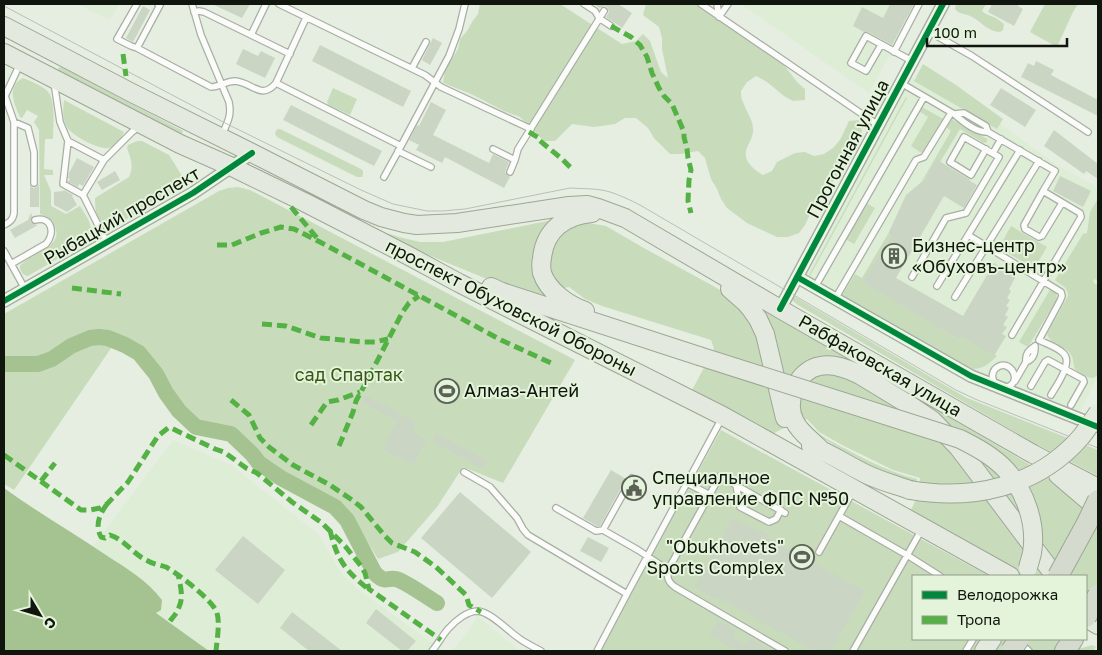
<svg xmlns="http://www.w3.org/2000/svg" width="1102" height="655" font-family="'Golos Text',sans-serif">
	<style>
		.built { fill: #deedd5 }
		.green { fill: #c8dcbc }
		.water { fill: #a5c390 }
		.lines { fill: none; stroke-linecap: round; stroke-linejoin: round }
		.river { stroke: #a5c390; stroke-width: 16 }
		.building { fill: #cad6c3 }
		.service-casing { stroke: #a8afa4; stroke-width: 8 }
		.minor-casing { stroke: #a8afa4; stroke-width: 14 }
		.primary-casing { stroke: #9ca794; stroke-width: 20 }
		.motorway-casing { stroke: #9ca794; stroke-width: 22 }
		.service { stroke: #fbfcfa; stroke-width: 5.5 }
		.minor { stroke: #fbfcfa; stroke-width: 11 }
		.primary { stroke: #e3e9df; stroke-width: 18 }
		.motorway { stroke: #d4dbce; stroke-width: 20 }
		.tram { stroke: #bbbebb; stroke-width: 1 }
		.primary-bridge-casing { stroke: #9ca794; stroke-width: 20; stroke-linecap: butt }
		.motorway-bridge-casing { stroke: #9ca794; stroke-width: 22; stroke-linecap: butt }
		.primary-bridge { stroke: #e3e9df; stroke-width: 18 }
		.motorway-bridge { stroke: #d4dbce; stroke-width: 20 }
		.quiet { stroke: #54b144; stroke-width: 5; stroke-dasharray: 10 5; stroke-linecap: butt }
		.cycleway-casing { stroke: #e4f4da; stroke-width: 9 }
		.cycleway { stroke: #00873e; stroke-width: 6 }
		.labels { text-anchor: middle; stroke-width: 4; stroke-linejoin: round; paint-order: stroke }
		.street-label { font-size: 18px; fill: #10150d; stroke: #e4f4da }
		.poi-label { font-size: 18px; fill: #10150d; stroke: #e4f4da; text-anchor: start }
		.park-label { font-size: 18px; fill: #355814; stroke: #e4f4da }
	</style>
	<rect width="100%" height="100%" fill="#e5eee0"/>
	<path class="built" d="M77,4h42l-9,16z
		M741,4h176l-48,89z
		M909,76l50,32 6,-10 93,68 34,18 6,6v186l-19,38 -66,-25 -58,-28 -149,-86 47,-93z
		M173,440l58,25 87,69 25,42 20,17 80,58h-234l-53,-38 -1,-23 -31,-23 -31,-21z
		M477,616l43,35h-68l20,-24z"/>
	<path class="green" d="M480,4h80l62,40 14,-3 7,-7 7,7 11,31 7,6 -6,-29v-11l-3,-11 -16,-12 3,-11h24l5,1 5,-1h15l89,61 13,17 8,7v11l-12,1 -9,-5 -17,-14 -11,-6 -9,6 -6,9c0,4 0,8 2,11 3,9 9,16 10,26 1,9 -5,15 -7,23 -2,11 8,19 17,24l9,-4 5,-9 18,-9 10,-1 9,4 10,-2 9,-6 7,-8 9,-19 10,-1 3,11 -13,30 -35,45 -9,19 -6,8 -11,4h-11l-30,-14 -20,-15 -6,-9 -4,-10 -6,-10 -6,-21 -7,-7 -17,3h-11l-16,-16 -6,-10 -12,-10h-11l-10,6 -21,3 -22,-3 -17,17h-11l-24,-24 -16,-6 -33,-17 -28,-11 2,-13 13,-21 2,-10 7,-8 5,-9 6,-8z
		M956,4h30l-4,7 4,3 10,4 8,6 -1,6 -3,2c-12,0 -19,-11 -30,-16 -6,-3 -10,-1 -15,-7z
		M1045,4h33l-5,8 -16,35 -27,-15z
		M923,64l33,21 47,34 -6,10 -83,-48z
		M59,67l4,1 120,63 -3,6 -122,-65v-3z
		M23,78c7,3 15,6 22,11 12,8 8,36 8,50h-8l-1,30 9,1v5h-9l7,16v15l15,8 14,-8c8,13 15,20 8,35l-60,35c-6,-1 -8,-5 -8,-10 9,-13 44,-18 35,-39 -2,-7 -8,-11 -15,-13l-1,-84 -5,-8 4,-6 -11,-6 -5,8 -2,-1c-6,-13 -14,-31 3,-39z
		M333,88l24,11 -7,16 -22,-10 -1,-3z
		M906,97l1,1 -97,178 -1,-1z
		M64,100l60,32c-3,6 -8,15 -16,16 -9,2 -37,-13 -41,-21 -5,-8 -4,-18 -3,-27z
		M922,107l23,13 -5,4 -17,30 -12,-8 17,-29 -9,-6z
		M950,118l37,21v3l-3,1 -24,-14 -20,33 -4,-2 -13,22 -1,-1 29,-50 -6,-5z
		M278,129h2l81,40 2,2v4l-1,2h-5l-80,-40c-3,-3 -2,-6 1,-8z
		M137,141h5l27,14 18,29 -72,42c-18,-2 -20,-12 -20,-28l34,-21c5,-11 2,-18 -2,-29l1,-3z
		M238,187l12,3 325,170 -72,123 -40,-16 -26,40 -39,45 -20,7 -29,-46 -8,-8 -18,-12 -22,-10 -39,-22 -9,-12 -12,-13 -11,-6 -30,-5 -10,-6 -8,-11 -18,-29 -17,-24 -13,-11 -16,-6 -104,152 -10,-6v-170l215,-123 9,-3z
		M1098,199v82l-3,-2 -2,2 2,3 3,1v92l-2,-1c-1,1 -2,2 -4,2 -4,0 -15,-6 -17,-9 -3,-7 0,-11 -7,-18 -7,-6 -18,-7 -21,-17l21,-38c0,-10 -7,-10 -13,-16l28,-46 4,-1 3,-21z
		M866,203l9,5 -21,36 -9,-5z
		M557,219l-22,54 4,15 13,13 -48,-15 -83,-34 -38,-20 16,5 21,5h23z
		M588,223l18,3 36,21 73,40 14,9 25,27 27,96 3,9 -12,6 -81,-42 23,-43 -3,-9 -109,-34 -17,-7 -16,-12 -5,1 -1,3 -12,-12 -2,-17 3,-11 7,-13 8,-9 8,-4z
		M1011,226l36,21 -13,22 -42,-26 2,-3 7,4z
		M888,234l3,2 -28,45 97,59 2,-3 35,19c-7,7 -14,13 -24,13l-129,-71 -2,-3 13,-21 7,4z
		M1051,288l5,5 1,6 -29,48 -9,-5z
		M792,295l149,88 26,15 131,52v26l-64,-33 -236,-138c-4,-3 -7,-4 -6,-10z
		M757,305l270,158 43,30 28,23v92l-12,-11v-21h-21l-87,-116 -126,-98 -67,27z
		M833,373l14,4 47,27 52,40 102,132h-26l-111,-62 -1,-2 8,-17 2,-17 -27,-8 -49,-24 -25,-14 -12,-13 -4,2 -6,-11c7,-24 8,-35 36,-37z
		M804,422h3c9,12 22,18 35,25 24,13 48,25 75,32v3l-26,-7 -24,-11 -52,-30z
		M721,430l268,146h-76v63h153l16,9 10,-3 4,2 -3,4h-493l35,-65z"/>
	<path class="water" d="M4,488c33,24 68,44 102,67 20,13 42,26 56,45l-1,10 -5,3 53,38h-205z"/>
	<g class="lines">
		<path class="river" d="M4,364h34l14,-5 19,-13 19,-8 9,-1 9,1 17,7 14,8 17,21 10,19 13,18 17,16 35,7 21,20 7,9 22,15 54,29 12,13 27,52c12,14 14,3 25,8 13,6 25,15 38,23"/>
	</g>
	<path class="building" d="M212,4h38l-8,14z
		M593,4h25l14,9 -10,15 -16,-11 3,-5 -2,-5 -3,-1 -4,2z
		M890,4h24l-22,41 -24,-13h-4l-11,-6 9,-19 21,11z
		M992,4h27l-1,2 5,3 -9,17 -26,-14z
		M143,6l7,4 -17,32 -7,-4z
		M433,38l9,5 -12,22 -8,-5z
		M320,45l91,46 -8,16 -91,-46z
		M243,49l15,7 3,-5 14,7 -10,20 -29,-14z
		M1036,61l18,9 -3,5 47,25v16l-77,-39 7,-14 6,3z
		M1001,88l35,22 -11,17 -35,-22z
		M431,102l15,8 -13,25 56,28 4,-9 16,8 -4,10 2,3 3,2 -6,11 -59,-31 -3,6 -26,-13 3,-5 -10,-5 8,-15 2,1z
		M291,105l91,46 -8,15 -91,-46z
		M1054,130l44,34v15l-12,-8 -2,3 -40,-28z
		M77,158l17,9 -11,19 -4,-2 -1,3 -10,-5 2,-3 -2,-1 1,-5z
		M936,159l34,21v1l7,4 -13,23 -20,-12 -48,82 67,38 31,-53 22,13 -7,13 2,2 -4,7 3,2 -4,6 3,2 -4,7 3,2 -5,8 4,2 -5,7 4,2 -12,20 -32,-19 -2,3 -98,-58 29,-46 -3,-2 18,-39 19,-16z
		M115,171l5,9 -18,10 -5,-8z
		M1060,176l31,15 -8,16 -30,-16z
		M39,183v24h-9v-23l1,3 3,1 4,-2z
		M64,190l9,5 -1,1 5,9 -10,7 -13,-7v-13l9,-1z
		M31,213l1,3 -1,3v3l3,2 4,1 -23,13 -5,-8 18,-10z
		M365,395l52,27 -5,10 15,8 -14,25 -31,-16 15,-28 -35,-19z
		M436,433l52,28 -5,8 -51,-28z
		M611,470l15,9 -26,47h-3l-14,-8z
		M460,492l71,60 -39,46 -71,-60z
		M732,518l27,14 1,-2 10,5 -1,3 96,53 -34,60h-17l-97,-54 -1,2 -22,-12z
		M243,536l42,34 -27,34 -43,-34z
		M588,537l21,11 -8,14 -21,-11z
		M376,609l40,32 -9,10h-5l-36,-28z
		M292,612l50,39h-33l-29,-23z
		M718,620l18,10 -4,7 14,8 4,-7 22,13h-35l-28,-16z"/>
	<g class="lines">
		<defs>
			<path id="service" d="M137,4l-20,35 14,7 6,2 74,39c8,0 16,-6 24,-6 17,1 26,20 41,2l30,-65
				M192,4l9,31 28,67c3,14 -2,21 -7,33
				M279,4l146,71 16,12 90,42
				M584,4l11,7 4,7 12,8
				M701,4l177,121
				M717,4l2,13
				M194,12l5,-1 5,1 86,42
				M719,17l9,-13
				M928,31l44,25 116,76
				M251,35l15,-31
				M881,45l-15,26 -15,-8 15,-27 46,25
				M137,48l23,-43 -2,-1
				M894,52l25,-48
				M412,68l14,-26
				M54,82l6,40 8,19 -5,43 20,11 24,48
				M276,83l125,63 48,-90 10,-27 6,-25
				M901,83l53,31c8,7 22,19 34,18l-2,-6 -22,-13 -10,1
				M4,98l16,-34
				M14,122l14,6 6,24v31
				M988,132l67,39 -12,20 37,22 1,4 -69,118
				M68,141l36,19
				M493,149l22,11
				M398,151l33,16
				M993,153l8,-14
				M510,172l5,-12 3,-11 86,-138
				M384,177l16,-29
				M1043,191l-19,34 1,4 14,8 3,-1 20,-33
				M83,195l21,-35 28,-28 8,-6
				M4,225c6,-3 9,-5 10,-12v-91l-9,-26
				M968,235l93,57 1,4 -2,5 -21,39c8,4 18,7 24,13 11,9 -7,33 -12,42
				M4,251l21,38
				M11,264l35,-20c10,-12 5,-28 -11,-24
				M912,277l34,-59 20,-5 33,-56 -35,-20 -14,25 21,13 15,-26
				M937,286l83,-136
				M815,287l109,-190
				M955,297l84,-136
				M835,299l81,-139 8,-3 27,-44
				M1035,346c0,9 -2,13 -9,16 -1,-8 2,-11 9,-16z
				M1015,381l11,-19
				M995,384c-3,-5 -4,-10 0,-15 14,-14 31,15 9,19
				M1031,386l14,-24 3,-2 35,19 1,3 -13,23
				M464,472l26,15 27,31 6,11 5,6 99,59
				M687,483l23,12
				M736,485l4,22 29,15 7,-3 5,-9
				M556,508l40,23 7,-1 35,20 30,20
				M785,513l-65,-37 -52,94c-1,8 0,12 7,17l110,64
				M839,516l68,39 33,21
				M603,530l29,-52
				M819,552l34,-61
				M1020,643l9,8
				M432,651c6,-7 10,-15 16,-22 7,-8 19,-18 30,-18 13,1 31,21 42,28 7,5 14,8 21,12
				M597,651l30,-57 95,-176
				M853,651l69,-122
				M966,651l7,-12"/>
			<path id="minor" d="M797,277l174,99 126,50
				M4,301l189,-108 59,-40
				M780,309l163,-305"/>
			<path id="primary" d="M4,26l128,67 120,60 112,57 17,7 23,6 13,2 40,-2 112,-17 18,-1 11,3 27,10 155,91 253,145 65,34
				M4,53l176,91 52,23 72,35 105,54 50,27 264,133 287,160
				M491,287l11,5 197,64
				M730,289l16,14 5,6 7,10 7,15 20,84
				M585,311c-17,-6 -37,-20 -43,-38 -1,-5 -1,-10 0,-15 3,-28 23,-43 50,-45
				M811,446c19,7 36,19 55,28 14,7 30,11 44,16
				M821,450c-8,-9 -21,-17 -26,-28 -11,-20 2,-52 25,-56 14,-3 28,3 40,9l51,31 21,14 26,27 16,21 81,108
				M1058,475l40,34
				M1086,618l12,7
				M984,651l8,-12"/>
			<path id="motorway" d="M1065,651l8,-12"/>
		</defs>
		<use href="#service" class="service-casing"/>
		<use href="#minor" class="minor-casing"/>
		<use href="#primary" class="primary-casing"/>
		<use href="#motorway" class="motorway-casing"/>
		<use href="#service" class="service"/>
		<use href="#minor" class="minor"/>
		<use href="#primary" class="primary"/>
		<use href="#motorway" class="motorway"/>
		<path class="tram" d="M4,6l223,118 134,66 32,14 34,7h16l22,-2 105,-21c13,1 27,0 40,4 10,3 20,8 30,13l316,185 19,9 123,49"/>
		<defs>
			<path id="primary-bridge" d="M699,356l261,83c16,8 33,17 46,31 19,21 31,54 26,83 -1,5 -3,10 -4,15
				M910,490c62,11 127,-3 170,-52 7,-8 12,-17 18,-25"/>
			<path id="motorway-bridge" d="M1058,576l29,-53 11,-23
				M1086,617l12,-22
				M1011,651l8,-12"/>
		</defs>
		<use href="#primary-bridge" class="primary-bridge-casing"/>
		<use href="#motorway-bridge" class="motorway-bridge-casing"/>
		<use href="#primary-bridge" class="primary-bridge"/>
		<use href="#motorway-bridge" class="motorway-bridge"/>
		<path class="quiet" d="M611,26l20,11 9,8 7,12 5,16 7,15 5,8 8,8 12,28v5l3,12 1,9 3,12 -2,10 -1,21 3,12
			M123,54l3,22
			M529,132l10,6v2l23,19 11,11
			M291,207l26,31
			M217,245h15l29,-12 20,-6 13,2 26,13 181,98 50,23
			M72,288l49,6
			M262,324l24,2 35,12 42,4h12l13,-3
			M231,400l18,15 11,23 9,9 24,18 37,20 22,15 9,7 23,28 8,8 23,9 21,15 30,28 3,10 12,7
			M311,425l16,-23 11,-2 22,-8
			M339,446l14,-34 3,-11 15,-28 31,-60 7,-10 10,-7
			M4,455l77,55h9l10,-2 7,-4 21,-22 30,-46 10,-8h3l44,21 9,3 22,16 11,5 35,29 30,21 23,23 16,20 4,7 4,16 72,51
			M41,481l14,-18
			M107,504c-8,11 -12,21 -6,33l4,1 5,-3c15,5 24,20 38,26 5,3 12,4 18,6 11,6 48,34 51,46 3,10 0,27 -1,38
			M330,530c7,30 15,40 38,59
			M170,621c3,-4 8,-9 9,-14 5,-10 1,-23 -1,-33"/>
		<defs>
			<path id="cycleway" d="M797,277l174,99 127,51
				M4,301l189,-108 59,-40
				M780,309l163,-305"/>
		</defs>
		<use href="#cycleway" class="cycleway-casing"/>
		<use href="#cycleway" class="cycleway"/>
	</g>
	<defs>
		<symbol id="building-ring" viewBox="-11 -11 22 22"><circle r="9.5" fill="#e4f4da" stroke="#5b6157" stroke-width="1.5"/><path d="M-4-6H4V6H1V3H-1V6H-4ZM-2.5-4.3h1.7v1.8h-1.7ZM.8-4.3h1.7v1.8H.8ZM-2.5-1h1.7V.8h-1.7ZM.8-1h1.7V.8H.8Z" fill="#5b6157"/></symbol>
		<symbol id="stadium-ring" viewBox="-11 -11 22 22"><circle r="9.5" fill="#e4f4da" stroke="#5b6157" stroke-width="1.5"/><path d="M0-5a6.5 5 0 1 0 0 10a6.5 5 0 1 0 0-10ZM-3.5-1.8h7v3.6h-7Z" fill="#5b6157"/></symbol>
		<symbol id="civic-ring" viewBox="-11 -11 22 22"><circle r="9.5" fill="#e4f4da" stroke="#5b6157" stroke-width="1.5"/><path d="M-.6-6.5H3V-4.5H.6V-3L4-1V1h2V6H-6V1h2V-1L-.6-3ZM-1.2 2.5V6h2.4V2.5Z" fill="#5b6157"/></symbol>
	</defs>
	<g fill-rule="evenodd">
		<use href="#building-ring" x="880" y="242" width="28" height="28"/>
		<use href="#stadium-ring" x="433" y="377" width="28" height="28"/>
		<use href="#civic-ring" x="620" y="474" width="28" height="28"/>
		<use href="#stadium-ring" x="788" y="543" width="28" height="28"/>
	</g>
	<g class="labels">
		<g class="street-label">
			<text transform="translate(848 149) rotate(-62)" y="6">Прогонная улица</text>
			<text transform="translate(122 216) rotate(-30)" y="6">Рыбацкий проспект</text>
			<text transform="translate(511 308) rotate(27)" y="6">проспект Обуховской Обороны</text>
			<text transform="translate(880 366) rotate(30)" y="6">Рабфаковская улица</text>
		</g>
		<g class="poi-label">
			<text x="912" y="252">Бизнес-центр<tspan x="912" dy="21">«Обуховъ-центр»</tspan></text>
			<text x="464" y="397">Алмаз-Антей</text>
			<text x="652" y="484">Специальное<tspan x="652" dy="21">управление ФПС №50</tspan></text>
			<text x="784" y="553" text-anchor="end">"Obukhovets"<tspan x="784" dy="21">Sports Complex</tspan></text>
		</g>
		<g class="park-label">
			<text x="349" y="381">сад Спартак</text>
		</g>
	</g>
	<rect width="1102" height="655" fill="none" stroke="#10150d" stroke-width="10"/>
	<rect x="912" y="575" width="175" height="65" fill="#e4f4da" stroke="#8f9b88"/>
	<rect x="922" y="591" width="25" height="8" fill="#00873e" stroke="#8f9b88"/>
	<text x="957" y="600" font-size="15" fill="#10150d">Велодорожка</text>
	<rect x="922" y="616" width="25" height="8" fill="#54b144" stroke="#8f9b88"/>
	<text x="957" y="625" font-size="15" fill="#10150d">Тропа</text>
	<g transform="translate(40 615) rotate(128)" stroke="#e4f4da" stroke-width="4" paint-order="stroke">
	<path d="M0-4L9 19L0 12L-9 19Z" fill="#10150d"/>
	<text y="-8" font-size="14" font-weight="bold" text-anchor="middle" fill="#10150d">С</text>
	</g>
	<path d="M927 38v8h140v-8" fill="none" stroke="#10150d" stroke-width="2.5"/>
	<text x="934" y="38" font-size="15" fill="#10150d" stroke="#e4f4da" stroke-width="4" paint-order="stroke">100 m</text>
</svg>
